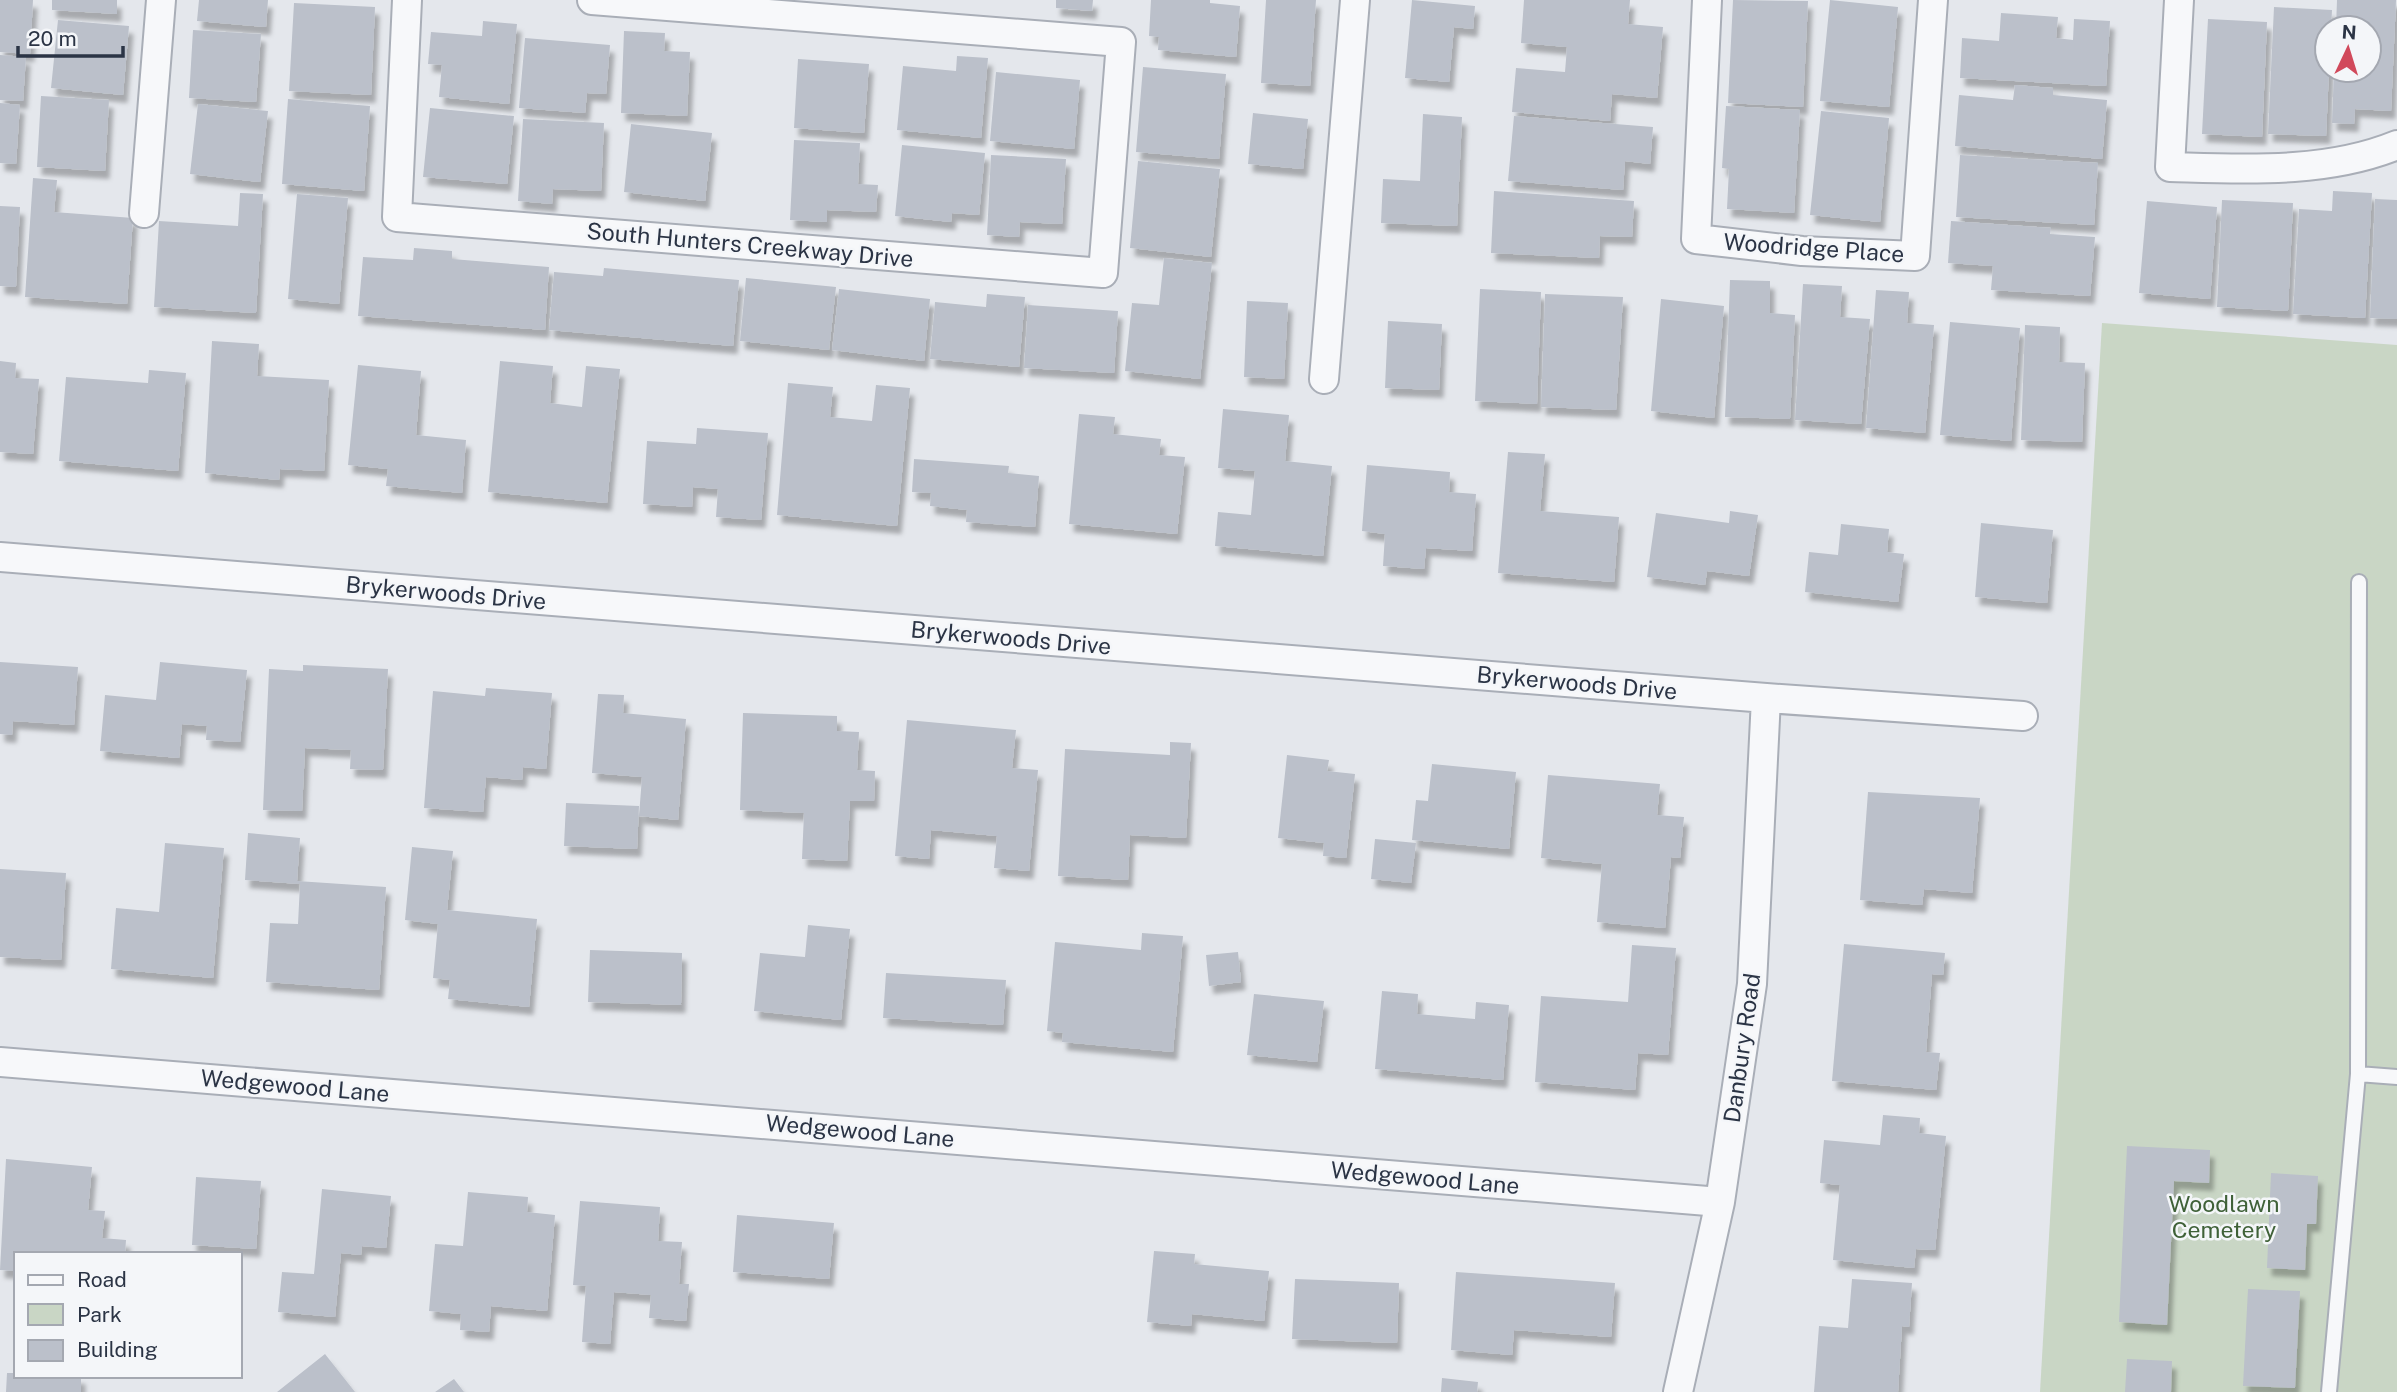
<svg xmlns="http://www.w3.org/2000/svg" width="2397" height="1392" font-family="'Public Sans',sans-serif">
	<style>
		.green { fill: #c9d6c5 }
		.building { fill: #bbc0ca; filter: url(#shadow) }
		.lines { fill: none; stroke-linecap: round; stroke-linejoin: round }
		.lane-casing { stroke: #a9aeb7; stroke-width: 18 }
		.street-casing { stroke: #a9aeb7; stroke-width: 32 }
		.lane { stroke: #f7f8fa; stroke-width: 14 }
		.street { stroke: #f7f8fa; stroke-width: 28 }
		.labels { text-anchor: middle; stroke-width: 5; stroke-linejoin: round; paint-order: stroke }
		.street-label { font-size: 23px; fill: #2b3445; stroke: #f4f6f9 }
		.park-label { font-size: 23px; fill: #3f6138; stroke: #f4f6f9 }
	</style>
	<defs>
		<filter id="shadow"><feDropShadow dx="4.5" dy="8" stdDeviation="2" flood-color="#0004"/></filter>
	</defs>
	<rect width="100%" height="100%" fill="#e4e7ec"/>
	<path class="green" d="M2102,323l295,22v1047h-357z"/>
	<path class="building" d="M0,0h33l-3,54 -30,-2z
		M52,0h65v14l-65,-4z
		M199,0h69l-2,27 -69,-6z
		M1056,0h37l-1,11 -36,-3z
		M1151,0h59v3l30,3 -4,51 -78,-7 1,-13 -10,-1z
		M1266,0h50l-6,86 -49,-3z
		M1412,0l63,6 -2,23 -19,-2 -5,55 -44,-4z
		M1524,0h106l-2,24 35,3 -6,71 -45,-4 -2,27 -98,-9 4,-44 49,4 2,-25 -46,-4z
		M1733,0l75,1 -5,106 -75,-4z
		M1830,0l68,7 -9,100 -69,-6z
		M2337,0h59l-5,111 -36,-2 -1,15 -22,-1 2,-53h35v-42h-33z
		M294,3l81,4 -4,88 -82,-4z
		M2274,7l58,3 -1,18h-4l2,42 -3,66 -58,-2z
		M2001,13l57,4 -2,21 17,2 1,-21 36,2 -4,65 -146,-8 2,-40 37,3z
		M2208,19l59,3 -5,115 -60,-3z
		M58,20l71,6 -6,69 -72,-7z
		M483,21l34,3 -8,80 -70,-7 3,-32 -14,-1 3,-32 51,4z
		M193,30l68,4 -5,68 -67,-4z
		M624,31l41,2 -1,18 26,1 -3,64 -66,-3z
		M525,38l85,7 -4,49 -19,-1 -2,20 -66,-5z
		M0,55l26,2 -3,44 -23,-1z
		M957,56l31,2 -7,80 -84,-8 6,-64 53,5z
		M798,59l71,5 -5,69 -70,-5z
		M1143,67l83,7 -7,85 -83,-7z
		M996,72l84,8 -6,69 -84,-8z
		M2015,85l38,3v7l54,5 -5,59 -147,-13 4,-51 54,5z
		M41,96l68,4 -4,71 -68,-4z
		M288,99l82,7 -6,85 -82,-7z
		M0,103l20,2 -4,59 -16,-1z
		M198,104l70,7 -8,71 -70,-8z
		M1726,106l74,4 -6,103 -67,-4 2,-40 -7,-1z
		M430,108l84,8 -7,68 -84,-7z
		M1821,111l68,7 -9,104 -70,-7z
		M1253,113l55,6 -5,50 -55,-5z
		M1423,114l39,3 -5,109 -76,-3 2,-44 37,2z
		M1514,116l139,11 -3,37 -25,-3 -2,29 -115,-9z
		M523,119l81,4 -3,68 -48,-2 -1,15 -34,-3z
		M631,124l81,9 -7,68 -81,-9z
		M794,140l66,3 -2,41 20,1 -2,27 -49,-2v12l-37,-2z
		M902,145l83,8 -6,62 -27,-2 -1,9 -56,-6z
		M991,155l75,4 -4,65 -42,-2 -1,15 -32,-2z
		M1960,155l138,8 -4,62 -138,-8z
		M1138,161l82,8 -9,88 -81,-9z
		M33,178l24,2 -3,32 79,6 -6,86 -102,-7z
		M1494,191l140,10 -2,36 -32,-1 -1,22 -108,-5z
		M2333,191l39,2 -7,125 -72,-4 6,-105 33,2z
		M240,193l23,1 -7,119 -102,-6 5,-86 79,5z
		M297,194l51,4 -9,106 -51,-5z
		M2375,199l22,1v119l-27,-1z
		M2222,200l71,3 -5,108 -71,-4z
		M2147,201l70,6 -7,92 -71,-6z
		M0,206l20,1 -4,80 -16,-1z
		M1951,221l100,7 -1,6 45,3 -5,59 -99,-6 2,-24 -45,-3z
		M414,248l38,3v8l97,8 -4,63 -187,-14 5,-59 50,3z
		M1164,258l48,5 -12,116 -75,-8 7,-68 27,2z
		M604,268l135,12 -6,66 -184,-16 5,-58 49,4z
		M746,278l90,9 -7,63 -89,-9z
		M1730,280l40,1v32l25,2 -5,104 -65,-2z
		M1803,284l39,2 -2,31 30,2 -9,105 -66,-4z
		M839,289l91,10 -6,62 -92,-11z
		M1480,289l61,3 -4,112 -62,-3z
		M1876,290l33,2 -2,31 27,2 -9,108 -59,-5z
		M987,294l38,3 -6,70 -89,-8 5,-57 51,5z
		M1545,294l78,3 -7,113 -75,-3z
		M1661,299l63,7 -10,112 -63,-7z
		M1247,301l41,2 -4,76 -40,-2z
		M1028,305l90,6 -4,62 -90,-5z
		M1388,321l54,3 -3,66 -54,-2z
		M1950,322l70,6 -9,113 -71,-6z
		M2025,325l35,2 -1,35 26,1 -3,79 -61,-2z
		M212,341l47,3 -2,32 72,4 -5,91 -44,-2 -1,11 -74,-7z
		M0,361l16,2 -1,15 24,1 -6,75 -33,-2z
		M500,361l53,5 -3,37 32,4 4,-41 34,3 -13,134 -119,-11z
		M358,365l63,6 -5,64 50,5 -4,53 -76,-7 2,-17 -40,-4z
		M149,370l37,3 -8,98 -119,-10 7,-84 82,6z
		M788,383l45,4 -3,30 42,4 4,-36 34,3 -13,138 -120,-11z
		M1223,409l66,6 -4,46 47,5 -9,90 -108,-10 3,-34 33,3 4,-44 -37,-3z
		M1079,414l36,3 -2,17 48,5 -2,16 26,2 -8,77 -108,-10z
		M697,428l71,5 -7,87 -45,-3 2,-28 -25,-2 -1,20 -49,-3 4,-63 49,3z
		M1508,452l37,2 -5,57 79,6 -5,65 -116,-9z
		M914,459l95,7 -1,7 31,3 -4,51 -69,-5 1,-12 -37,-4 1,-13 -19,-1z
		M1367,465l83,7 -1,20 27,2 -4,57 -46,-3 -2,21 -41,-3 2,-32 -23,-3z
		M1730,511l28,4 -9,61 -42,-5 -2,14 -58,-8 9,-64 73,10z
		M1981,523l72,7 -6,73 -72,-6z
		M1841,524l48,5 -2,23 17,2 -6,48 -93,-10 4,-40 29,3z
		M0,662l78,5 -4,58 -61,-4 -1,14 -12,-1z
		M160,662l87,8 -7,72 -34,-2 1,-14 -25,-2 -3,34 -79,-7 5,-56 51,5z
		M303,665l85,4 -5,101 -33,-1 1,-19 -46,-2 -3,63 -39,-1 6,-141 34,2z
		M486,688l66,5 -6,76 -23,-2 -1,13 -36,-3 -3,35 -59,-4 9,-117 52,5z
		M598,694l26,1 -1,18 63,6 -8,101 -39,-4 3,-39 -50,-4z
		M743,713l94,3v15l22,1 -2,38 18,1 -1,30h-24l-3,60 -45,-2 2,-46 -64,-3z
		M907,720l109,10 -4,38 26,2 -9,101 -35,-3 3,-32 -66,-6 -2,29 -34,-3z
		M1170,742l21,1 -5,95 -56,-3 -2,45 -70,-4 7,-127 105,6z
		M1287,755l42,5 -2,11 28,3 -9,84 -23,-2 1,-13 -46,-5z
		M1432,764l84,8 -7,77 -97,-9 4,-40 12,1z
		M1548,775l112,9 -3,31 27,2 -4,41 -9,-1 -6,71 -68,-6 5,-58 -61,-6z
		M1868,792l112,6 -8,95 -48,-4 -2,16 -62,-5z
		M566,803l73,3 -2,43 -73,-3z
		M248,833l52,5 -3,43 89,6 -7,103 -113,-8 4,-59 28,1 2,-40 -55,-4z
		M1375,839l41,4 -5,40 -40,-4z
		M165,843l59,5 -11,130 -102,-9 5,-61 43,4z
		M412,847l41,4 -6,59 90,9 -8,88 -81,-8 2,-19 -17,-2 5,-54 -33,-4z
		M0,869l66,4 -5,87 -61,-3z
		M808,925l42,4 -9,91 -87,-9 6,-58 45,4z
		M1142,933l41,3 -10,116 -111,-10 1,-9 -16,-2 8,-89 86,8z
		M1844,944l101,9 -2,22 -11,-1 -6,78 14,1 -4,37 -104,-9z
		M1632,945l44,3 -8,107 -30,-2 -3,37 -100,-8 6,-86 87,6z
		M590,950l92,3 -1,52 -93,-3z
		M1238,952l3,30 -32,4 -3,-31z
		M886,973l120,7 -3,45 -120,-7z
		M1382,991l36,3 -1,20 58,5 1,-17 33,3 -6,75 -128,-11z
		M1254,994l70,7 -7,61 -70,-7z
		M1883,1115l37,3 -1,15 27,3 -11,114 -19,-1 -2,19 -81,-8 7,-75 -20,-2 4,-43 56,5z
		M2127,1146l83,4 -1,33 -35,-2 -7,144 -48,-3z
		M6,1159l86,8 -4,43 17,1 -3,27 24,2 -1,14h-109v17l-16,-1z
		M2271,1173l47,3 -2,48h-9l-2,46 -38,-2z
		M196,1177l65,4 -5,68 -64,-4z
		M322,1189l69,7 -5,52 -24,-2 -1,9 -20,-2 -6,64 -57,-5 4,-40 32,2z
		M468,1192l60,5 -1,15 28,3 -8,96 -56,-5 -2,26 -29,-2 1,-16 -32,-3 6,-67 28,2z
		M580,1201l80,6 -2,34 24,1 -3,42h10l-3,37 -37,-3 2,-23 -37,-3 -4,52 -28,-2 4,-56 -13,-1z
		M737,1215l97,8 -5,56 -96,-7z
		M1154,1251l41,3 -1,10 75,7 -5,50 -72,-7 -1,12 -44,-4z
		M1456,1272l159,11 -4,54 -97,-7 -2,25 -61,-5z
		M1295,1279l104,4 -2,60 -105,-4z
		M1852,1279l60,4 -3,44 -7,-1 -4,66h-84l5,-66 29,2z
		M2248,1289l52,2 -5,97 -52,-2z
		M325,1354l30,38h-78z
		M2127,1359l45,2 -1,31h-46z
		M7,1373h9v3h65v16h-75z
		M1442,1378l36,4 -1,10h-36z
		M454,1379l10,13h-29z"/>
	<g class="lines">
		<defs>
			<path id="lane" d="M2358,1074l39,3
				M2329,1392l29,-318 1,-492"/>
			<path id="street" d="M407,0l-10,217 706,56 18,-231 -529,-42
				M1707,0l-11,239 106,12 113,5 18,-256
				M2179,0l-9,167c75,2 156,7 227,-22
				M144,213l17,-213
				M1324,379l31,-379
				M0,557l1766,141 257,18
				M0,1062l1720,140
				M1678,1392l42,-190 32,-218 14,-286"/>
		</defs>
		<use href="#lane" class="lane-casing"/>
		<use href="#street" class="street-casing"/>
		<use href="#lane" class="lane"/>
		<use href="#street" class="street"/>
	</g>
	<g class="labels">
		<g class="street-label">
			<text transform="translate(750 245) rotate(5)" y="8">South Hunters Creekway Drive</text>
			<text transform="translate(1814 248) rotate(4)" y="8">Woodridge Place</text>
			<text transform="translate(446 593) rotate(5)" y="8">Brykerwoods Drive</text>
			<text transform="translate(1011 638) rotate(5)" y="8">Brykerwoods Drive</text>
			<text transform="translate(1577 683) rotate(5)" y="8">Brykerwoods Drive</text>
			<text transform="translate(1742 1048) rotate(-82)" y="8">Danbury Road</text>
			<text transform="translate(295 1086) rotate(5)" y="8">Wedgewood Lane</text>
			<text transform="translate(860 1131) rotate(5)" y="8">Wedgewood Lane</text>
			<text transform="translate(1425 1178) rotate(5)" y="8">Wedgewood Lane</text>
		</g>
		<g class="park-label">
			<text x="2224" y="1212">Woodlawn<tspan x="2224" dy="26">Cemetery</tspan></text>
		</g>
	</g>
	<rect x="14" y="1252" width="228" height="126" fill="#f4f6f9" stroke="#a4a8b1" stroke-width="2"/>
	<rect x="28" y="1275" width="35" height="10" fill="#f7f8fa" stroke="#a4a8b1" stroke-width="2"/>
	<text x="77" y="1287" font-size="21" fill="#2b3445">Road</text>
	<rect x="28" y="1304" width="35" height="21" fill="#c9d6c5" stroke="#a4a8b1" stroke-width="2"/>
	<text x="77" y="1322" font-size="21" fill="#2b3445">Park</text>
	<rect x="28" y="1340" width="35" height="21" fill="#bbc0ca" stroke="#a4a8b1" stroke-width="2"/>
	<text x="77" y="1357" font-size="21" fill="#2b3445">Building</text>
	<g transform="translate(2348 49) rotate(4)"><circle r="33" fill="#f4f6f9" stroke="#a4a8b1" stroke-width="2"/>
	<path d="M0-5L12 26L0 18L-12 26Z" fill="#d1495b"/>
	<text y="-10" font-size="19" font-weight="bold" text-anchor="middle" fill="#2b3445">N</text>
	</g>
	<path d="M18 46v10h105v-10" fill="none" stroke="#2b3445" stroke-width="3.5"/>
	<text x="28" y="46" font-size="21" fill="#2b3445" stroke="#f4f6f9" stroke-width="5" paint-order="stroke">20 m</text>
</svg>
